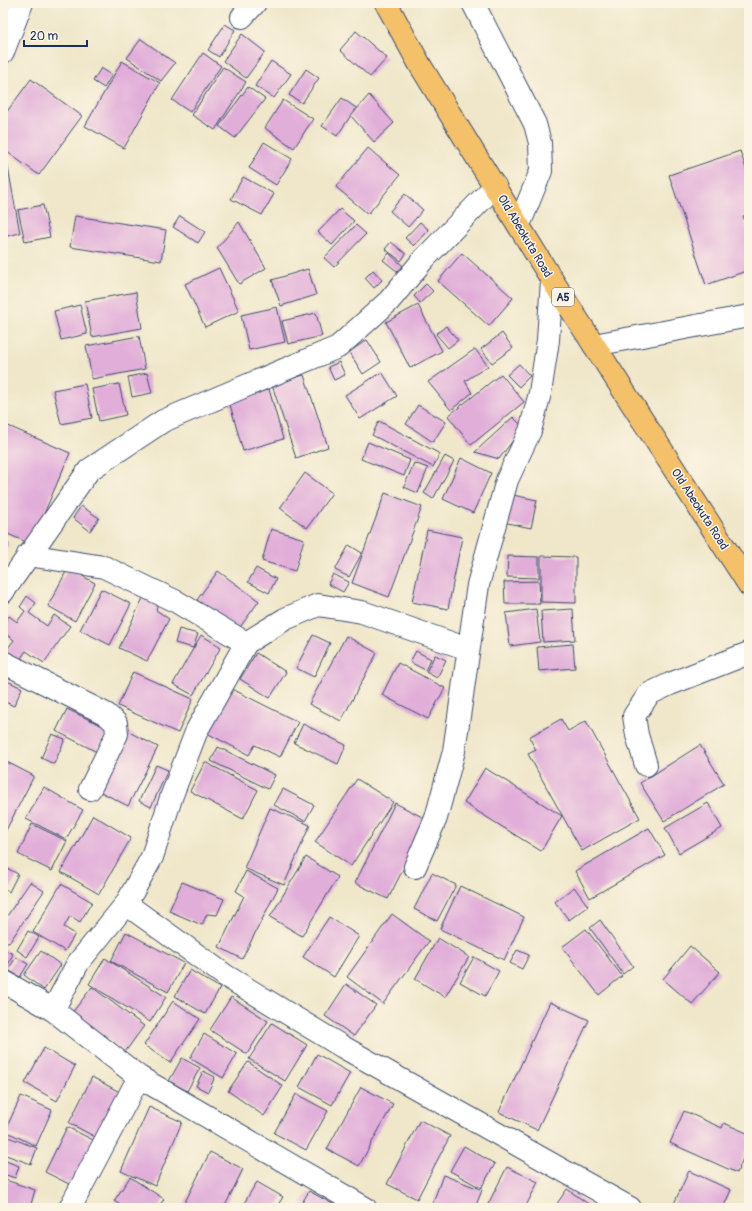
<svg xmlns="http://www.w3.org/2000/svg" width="752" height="1211" font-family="Pangolin,sans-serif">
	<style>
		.building { fill: #e1add9 }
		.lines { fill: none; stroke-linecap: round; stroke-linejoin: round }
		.minor-casing { stroke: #3b4b6e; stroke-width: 24 }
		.highway-casing { stroke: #3b4b6e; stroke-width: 24 }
		.minor { stroke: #fff; stroke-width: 22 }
		.highway { stroke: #f4c16a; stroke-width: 22 }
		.labels { text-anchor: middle; stroke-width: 3; stroke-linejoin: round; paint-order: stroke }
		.shield { fill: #fcf5e5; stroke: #5e6a86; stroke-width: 1 }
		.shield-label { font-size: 11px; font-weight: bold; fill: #1b2f5e }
		.street-label { font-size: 12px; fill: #1b2f5e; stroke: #fcf5e5 }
	</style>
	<rect width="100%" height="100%" fill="#fcf5e5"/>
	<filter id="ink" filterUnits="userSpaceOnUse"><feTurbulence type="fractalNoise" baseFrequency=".025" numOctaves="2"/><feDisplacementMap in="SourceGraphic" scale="8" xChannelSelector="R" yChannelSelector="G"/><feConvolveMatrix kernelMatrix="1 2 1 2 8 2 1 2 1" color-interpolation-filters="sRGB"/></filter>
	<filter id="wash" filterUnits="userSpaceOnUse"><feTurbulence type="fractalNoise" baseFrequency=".012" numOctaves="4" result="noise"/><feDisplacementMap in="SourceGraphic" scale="16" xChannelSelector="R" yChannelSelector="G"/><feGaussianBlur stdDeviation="0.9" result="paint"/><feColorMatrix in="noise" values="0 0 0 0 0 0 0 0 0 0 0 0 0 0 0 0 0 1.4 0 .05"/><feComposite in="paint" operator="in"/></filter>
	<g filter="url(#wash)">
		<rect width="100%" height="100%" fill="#f0e7ca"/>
		<g id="blocks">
			<path class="building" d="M225,24l10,6 -16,27 -11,-7z
				M356,31l31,27 -17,19 -30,-27z
				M242,34l23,18 -19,26 -23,-17z
				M141,39l34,24 -14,18 -34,-23z
				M203,53l18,13 -31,46 -18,-12z
				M122,61l38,22 -36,65 -39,-22z
				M271,61l20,13 -17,24 -19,-12z
				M223,67l23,15 -31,48 -23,-15z
				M101,68l11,7 -8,13 -11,-7z
				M306,69l13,9 -17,25 -13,-8z
				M31,79l51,37 -43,59 -36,-26v-32z
				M248,87l17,12 -30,39 -16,-12z
				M369,95l25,28 -20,19 -23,-26z
				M342,98l14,10 -19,28 -15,-10z
				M283,100l30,19 -19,29 -29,-20z
				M264,142l28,17 -16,26 -27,-17z
				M368,148l32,27 -32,39 -32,-27z
				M740,151l7,21h2v42l-6,2 6,17v37l-43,15 -37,-110z
				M3,162h4l13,71 -17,4z
				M243,177l31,17 -12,21 -31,-16z
				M405,194l18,16 -15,17 -18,-16z
				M43,205l7,32 -25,5 -7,-32z
				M340,209l14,12 -22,24 -14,-13z
				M75,216l91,14 -5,31 -91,-14z
				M180,216l25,16 -7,11 -25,-16z
				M239,222l27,46 -27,16 -22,-36z
				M420,222l9,8 -15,16 -9,-8z
				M356,225l10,9 -32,33 -10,-9z
				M391,242l15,12 -5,7 -16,-12z
				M389,253l14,13 -5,6 -15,-12z
				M462,253l51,45 -24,28 -51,-45z
				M219,268l20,43 -34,16 -20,-43z
				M308,269l8,26 -35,11 -9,-26z
				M373,270l9,10 -8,8 -9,-10z
				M426,284l7,7 -13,12 -6,-7z
				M136,292l6,36 -50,9 -7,-36z
				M80,305l7,29 -26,6 -7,-29z
				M418,305l24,46 -32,17 -24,-46z
				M277,307l8,35 -36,8 -8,-35z
				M316,313l6,23 -34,8 -6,-23z
				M446,326l12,14 -10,8 -12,-14z
				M502,333l11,15 -21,15 -11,-14z
				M139,336l6,33 -53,10 -6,-33z
				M367,340l14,22 -18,12 -14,-22z
				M475,349l13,17 -23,15 7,12 -21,17 -23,-28z
				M339,362l6,13 -11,5 -6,-13z
				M519,364l11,12 -11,11 -12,-12z
				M382,372l15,24 -37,23 -15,-24z
				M147,373l5,20 -20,4 -4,-20z
				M501,374l23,28 -53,43 -23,-29z
				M304,375l24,72 -32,11 -24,-73z
				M85,384l7,34 -31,6 -8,-34z
				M119,384l7,31 -27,6 -7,-32z
				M269,389l14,50 -40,12 -14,-50z
				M418,405l28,17 -13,20 -27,-18z
				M513,417l10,10 -24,32 -24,-7z
				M379,421l61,33 -7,13 -61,-32z
				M6,425l64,28 -39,91 -28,-12v-101z
				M368,442l42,18 -6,16 -43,-17z
				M445,456l9,5 -21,38 -9,-6z
				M461,458l30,15 -18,40 -30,-14z
				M414,463l14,5 -10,25 -14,-6z
				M305,473l27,20 -25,35 -27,-20z
				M385,493l37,14 -33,90 -37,-14z
				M508,494l29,6 -6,28 -28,-6z
				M81,506l18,12 -9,13 -17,-13z
				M271,529l33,10 -9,32 -33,-10z
				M427,530l35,7 -14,72 -36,-7z
				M3,541l6,3 -6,12z
				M349,545l13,8 -13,24 -14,-7z
				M508,556l31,1v21l-32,-1z
				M541,556l35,1v46l-35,-1z
				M68,568l27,15 -20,38 -27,-15z
				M256,568l20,11 -7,14 -21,-11z
				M218,571l41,30 -21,29 -41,-30z
				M333,574l16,8 -6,10 -15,-8z
				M539,581l1,23h-35l-1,-22z
				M101,589l30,15 -21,41 -30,-15z
				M27,596l9,7 -7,10 18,13 7,-11 16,11 -26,37 -18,-12 -7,10 -14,-9 9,-12 -11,-8v-7l6,-9 8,6 8,-11 -5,-4z
				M144,596l14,7 -2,7 13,9 -22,42 -28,-13z
				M536,609l4,33 -30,4 -4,-33z
				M573,609l2,31 -32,2 -2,-31z
				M179,629l19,5 -5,14 -18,-5z
				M201,635l20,12 -28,48 -20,-11z
				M313,635l17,8 -16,34 -18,-9z
				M346,636l31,17 -36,68 -32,-17z
				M573,644l2,24 -36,3 -2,-24z
				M416,651l15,8 -6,11 -15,-8z
				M256,653l30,19 -16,26 -30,-19z
				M435,655l11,5 -9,18 -11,-6z
				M398,663l47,25 -17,31 -46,-24z
				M133,672l60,27 -15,34 -60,-27z
				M3,679l19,9 -8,18 -11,-5z
				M228,687l70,35 -18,35 -25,-12 -6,10 -44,-23z
				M67,709l42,20 -12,23 -41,-21z
				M561,719l7,12 18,-10 54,97 -58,33 -54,-97 8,-4 -7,-13z
				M303,724l43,21 -8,19 -44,-21z
				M129,732l29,15 -30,59 -29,-15z
				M52,734l13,5 -11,25 -13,-6z
				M700,745l24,39 -60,37 -24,-38z
				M218,747l57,28 -7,14 -57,-28z
				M3,760l31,16 -31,60z
				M205,762l53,28 -15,29 -53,-28z
				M156,765l12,5 -17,37 -12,-6z
				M485,768l77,48 -21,35 -77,-48z
				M357,779l36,23 -42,64 -36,-24z
				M44,787l39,23 -17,29 -40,-20z
				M283,789l31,16 -9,16 -31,-16z
				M395,803l33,17 -40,79 -33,-16z
				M708,803l14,25 -43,25 -14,-25z
				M270,808l40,17 -26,60 -40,-17z
				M93,815l38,23 -32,56 -38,-22z
				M32,824l35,17 -15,30 -34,-17z
				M649,828l16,27 -75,43 -15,-27z
				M306,857l32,20 -36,59 -32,-19z
				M3,866l15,8 -9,18 -6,-4z
				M246,871l32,17 -36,71 -23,-12 25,-51 -8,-5z
				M432,873l24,12 -19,36 -23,-12z
				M30,882l14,9 -35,52 -6,-4v-17z
				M182,882l42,17 -7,16 -10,-1 -5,11 -33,-14z
				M61,884l31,18 -12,20 -10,-6 -6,11 11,7 -10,17 -32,-19z
				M460,886l64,31 -20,43 -64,-31z
				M574,887l14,19 -19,14 -14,-18z
				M392,914l37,27 -46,63 -36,-27z
				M329,917l30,19 -25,41 -31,-20z
				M600,920l33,46 -10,8 -33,-46z
				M586,929l36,47 -23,19 -37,-48z
				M28,931l11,6 -12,20 -10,-7z
				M126,932l58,31 -16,29 -57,-31z
				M438,938l31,19 -24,40 -30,-18z
				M690,946l30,26 -28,32 -29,-25z
				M3,949l10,5 -7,15 -3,-2z
				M517,950l12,5 -7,14 -12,-6z
				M41,951l20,14 -17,25 -20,-15z
				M16,957l12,7 -8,13 -12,-7z
				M474,957l25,14 -14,25 -25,-14z
				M105,958l61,39 -16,25 -61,-38z
				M190,970l30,18 -15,26 -30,-18z
				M346,984l30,21 -22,31 -29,-20z
				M92,987l52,39 -19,26 -53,-39z
				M231,997l37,24 -21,33 -37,-24z
				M173,1001l27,18 -30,44 -26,-18z
				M550,1002l39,18 -52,110 -38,-18z
				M272,1023l35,22 -22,36 -36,-22z
				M204,1034l33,20 -14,24 -33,-20z
				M44,1048l31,18 -18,35 -32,-18z
				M317,1054l33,19 -18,32 -33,-18z
				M182,1058l18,10 -13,23 -18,-10z
				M248,1062l35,24 -19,30 -36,-25z
				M203,1071l12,6 -7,15 -12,-6z
				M92,1077l33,18 -24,45 -32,-17z
				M361,1087l32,17 -34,62 -32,-17z
				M296,1094l32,17 -22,39 -32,-17z
				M21,1096l31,14 -16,36 -31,-15z
				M149,1107l33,15 -27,64 -34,-15z
				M684,1111l38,17 2,-5 25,11v10l-12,29 -67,-30z
				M420,1120l30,16 -33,63 -30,-15z
				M67,1127l28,14 -22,45 -28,-14z
				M3,1135l34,13 -6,16 -28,-10z
				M464,1146l31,18 -14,24 -31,-17z
				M210,1152l33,17 -19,39h-42z
				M3,1160l16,6 -4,12 -12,-4z
				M507,1167l31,15 -13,26h-39z
				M689,1171l42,19 -8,18h-51z
				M443,1175l39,15 -7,18h-44z
				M130,1177l34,22 -6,9h-33l-11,-7z
				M3,1179l32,11 -5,18h-27z
				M257,1182l26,15 -7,11h-35z
				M567,1189l27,19h-40z
				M309,1191l29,16 -1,1h-38z"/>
		</g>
	</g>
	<g filter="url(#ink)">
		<use href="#blocks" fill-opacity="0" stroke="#3b4b6e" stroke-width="1"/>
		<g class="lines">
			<defs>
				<path id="minor" d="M473,3l62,121 5,19 1,28 -22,54
					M242,17l13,-14
					M3,52l19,-49
					M594,345l155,-29
					M28,555l76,12 73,35 69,41
					M3,592l86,-122 74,-49 175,-74 51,-46 34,-41 72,-74
					M3,662l103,52 10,9 1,11 -27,55
					M646,765l-9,-30 -3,-19 15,-22 21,-10 79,-31
					M415,867l21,-49 18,-67 24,-166 29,-105 23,-49 10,-38 8,-53 4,-60
					M126,904l100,72 117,71 287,161
					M3,981l50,29 86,67 226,131
					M53,1010l25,-47 48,-59 26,-47 20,-62 25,-65 49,-87 39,-24 33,-14 44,7 106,37
					M70,1208l69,-131"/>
				<path id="highway" d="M386,3l34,62 132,215 197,305"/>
			</defs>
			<use href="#minor" class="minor-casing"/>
			<use href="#highway" class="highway-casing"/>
			<use href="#minor" class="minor"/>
			<use href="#highway" class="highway"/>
		</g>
	</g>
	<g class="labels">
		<rect class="shield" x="552" y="288" width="22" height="18" rx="3"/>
		<g class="shield-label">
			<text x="563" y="301">A5</text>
		</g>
		<g class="street-label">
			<text transform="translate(525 236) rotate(59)" y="4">Old Abeokuta Road</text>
			<text transform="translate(700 509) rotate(57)" y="4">Old Abeokuta Road</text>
		</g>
	</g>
	<rect width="752" height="1211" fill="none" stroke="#fcf5e5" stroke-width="16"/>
	<path d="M24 40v6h63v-6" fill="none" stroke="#1b2f5e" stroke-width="2"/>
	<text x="30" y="40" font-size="12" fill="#1b2f5e" stroke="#fcf5e5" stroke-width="3" paint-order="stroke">20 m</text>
</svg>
